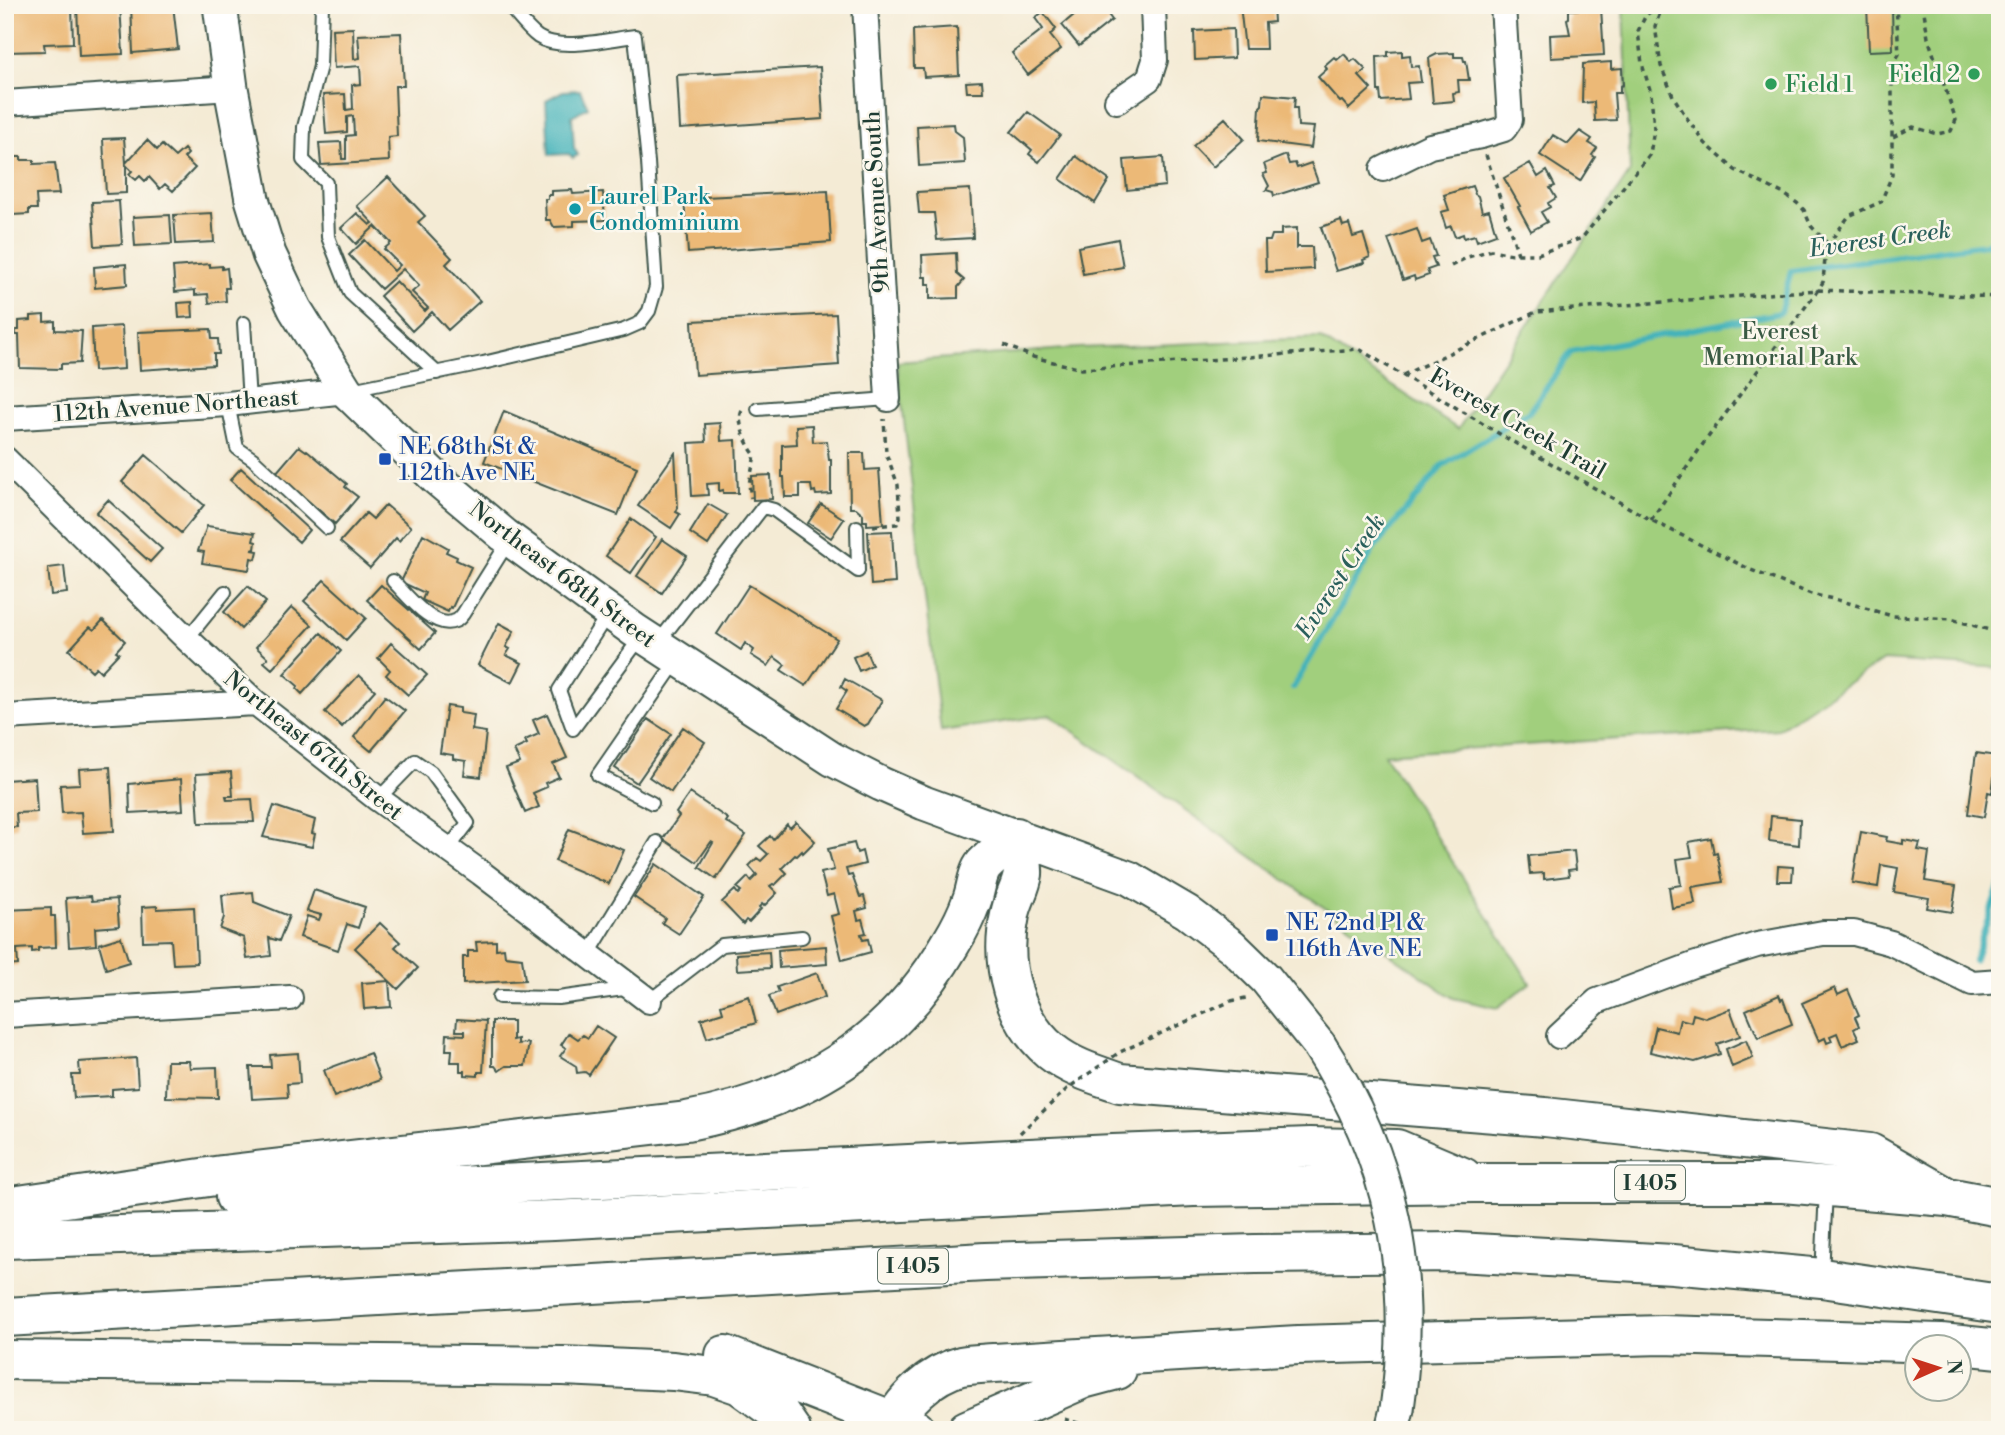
<svg xmlns="http://www.w3.org/2000/svg" width="2005" height="1435" font-family="'Libre Bodoni',serif">
	<style>
		.green { fill: #a1cf7d; stroke: #608658; stroke-width: 2 }
		.water { fill: #42b2ba; stroke: #307877; stroke-width: 2 }
		.lines { fill: none; stroke-linecap: round; stroke-linejoin: round }
		.stream { stroke: #42b2ba; stroke-width: 6 }
		.building { fill: #ecb977 }
		.service-casing { stroke: #3f574c; stroke-width: 16 }
		.minor-casing { stroke: #3f574c; stroke-width: 28 }
		.secondary-casing { stroke: #3f574c; stroke-width: 37 }
		.motorway-casing { stroke: #3f574c; stroke-width: 42 }
		.path { stroke: #3f574c; stroke-width: 3.5; stroke-dasharray: 5 5; stroke-linecap: butt }
		.service { stroke: #fff; stroke-width: 12 }
		.minor { stroke: #fff; stroke-width: 24 }
		.secondary { stroke: #fff; stroke-width: 33 }
		.motorway { stroke: #fff; stroke-width: 38 }
		.secondary-bridge-casing { stroke: #3f574c; stroke-width: 37; stroke-linecap: butt }
		.path-bridge { stroke: #3f574c; stroke-width: 3.5; stroke-dasharray: 5 5; stroke-linecap: butt }
		.secondary-bridge { stroke: #fff; stroke-width: 33 }
		.leisure-dot { fill: #2e9e5b; stroke: #fbf7ec; stroke-width: 2.5 }
		.culture-dot { fill: #0f9aa8; stroke: #fbf7ec; stroke-width: 2.5 }
		.transit-dot { fill: #1a4fb4; stroke: #fbf7ec; stroke-width: 2.5 }
		.labels { text-anchor: middle; stroke-width: 5; stroke-linejoin: round; paint-order: stroke }
		.shield { fill: #fbf7ec; stroke: #61756b; stroke-width: 2 }
		.shield-label { font-size: 21px; font-weight: bold; fill: #1f3d34 }
		.leisure-label { font-size: 23px; fill: #27864d; stroke: #fbf7ec; text-anchor: end }
		.culture-label { font-size: 23px; fill: #0d838f; stroke: #fbf7ec; text-anchor: start }
		.street-label { font-size: 23px; fill: #1f3d34; stroke: #fbf7ec }
		.park-label { font-size: 23px; fill: #395a43; stroke: #fbf7ec }
		.transit-label { font-size: 23px; fill: #164399; stroke: #fbf7ec; text-anchor: start }
		.water-label { font-size: 24px; font-style: italic; fill: #2a605c; stroke: #fbf7ec }
	</style>
	<rect width="100%" height="100%" fill="#fbf7ec"/>
	<filter id="ink" filterUnits="userSpaceOnUse"><feTurbulence type="fractalNoise" baseFrequency=".0143" numOctaves="2"/><feDisplacementMap in="SourceGraphic" scale="14" xChannelSelector="R" yChannelSelector="G"/><feConvolveMatrix kernelMatrix="1 2 1 2 8 2 1 2 1" color-interpolation-filters="sRGB"/></filter>
	<filter id="wash" filterUnits="userSpaceOnUse"><feTurbulence type="fractalNoise" baseFrequency=".00686" numOctaves="4" result="noise"/><feDisplacementMap in="SourceGraphic" scale="28" xChannelSelector="R" yChannelSelector="G"/><feGaussianBlur stdDeviation="1.57" result="paint"/><feColorMatrix in="noise" values="0 0 0 0 0 0 0 0 0 0 0 0 0 0 0 0 0 1.4 0 .05"/><feComposite in="paint" operator="in"/></filter>
	<g filter="url(#wash)">
		<rect width="100%" height="100%" fill="#f4ebd5"/>
		<path class="green" d="M1624,5h376v663l-117,-8 -105,69 -394,25 146,229 -33,25 -44,-10 -403,-283 -109,16 -44,-369 181,-14 242,-10 138,91 172,-257z"/>
		<path class="water" d="M580,90l8,17 -16,9 2,32 4,7 -5,3 -4,-4 -20,1 -3,-55 17,-9z"/>
		<g class="lines">
			<path class="stream" d="M1293,688l80,-138 70,-85 86,-53 42,-60 209,-39 11,-42 194,-27 15,-7
				M1974,961l26,-77"/>
		</g>
		<g id="blocks">
			<path class="building" d="M5,5h67l1,38 -29,1 1,7 -39,1z
				M77,5h43l3,49 -44,2z
				M131,5h42l5,44 -45,4z
				M923,5h35v3l-35,3z
				M1086,5h15l11,15 -33,26 -17,-21z
				M1240,5h33l1,17 -9,1 1,26h-21z
				M1867,6h25l1,44 -24,1z
				M1601,8l3,47 -53,3 -1,-23 20,-1 -3,-15 2,-1v-8z
				M1043,12l13,17 -6,6 11,14 -33,26 -16,-22 31,-24 -8,-11z
				M957,27l2,48 -35,2 -1,-9h-9l-1,-38z
				M353,28l1,31 6,-1 -2,-23 43,-2 3,53h-9l2,50 -9,1 1,24 -68,4 -2,-22 22,-1 1,17h4v-23l8,-1 -1,-19 -6,1v15l-21,2 -3,-39 22,-1 1,16 7,-1 -1,-24 9,-1 -1,-18 -26,2 -2,-39z
				M1233,29l1,29 -39,2 -1,-29z
				M1402,51v5l8,-1 1,12 8,-1 2,16 -14,1 2,16 -28,2 -1,-10h-2l-1,-34 11,-1v-4z
				M1454,53v4h9l1,4h2l3,19h-11l1,12 -6,1 1,8 -21,2 -4,-45 8,-4z
				M1344,54l7,8 4,-3 11,11 -7,6 12,13 -22,20 -7,-8 -2,1 -22,-25 9,-8 -2,-4 9,-8 3,3z
				M1611,62v7l11,-1 1,17 -3,1v7h-6l2,27 -21,1 -1,-19 -12,1 1,-39z
				M820,67l3,52 -143,10 -3,-54z
				M982,81l1,11h-16l-1,-10z
				M1263,94l32,3 -1,11h3l1,18 16,1 -3,21 -53,-7 2,-34 2,-2z
				M1028,112l32,23 -21,27 -10,-8 3,-4 -21,-18z
				M1225,118l19,21 -31,28 -20,-21z
				M954,124l1,7 8,6 2,26 -46,3 -2,-40z
				M1580,131l12,8 -3,4 8,5 -5,7 3,2 -15,24 -40,-26 13,-20 15,9z
				M124,138l2,25 21,-23 10,10 5,-5 13,12 9,-8 4,5 -4,4 11,10 -22,23 -8,-7 -5,5 -11,-12 -4,4 -5,-5 -4,4 -7,-6 3,-3 -6,-6v28l-20,1 -3,-55z
				M1286,155l3,9 6,-1 2,5 14,-5 7,19 -44,14 -1,-4 -7,-2 3,-4 -6,-12 4,-1 -3,-9z
				M1076,156l33,24 -14,23 -35,-24z
				M10,157h11v3h13v4l21,-1 4,31 -23,1 1,14h-8v5l-17,1v-4h-7v-49l5,-1z
				M1163,157l2,29 -38,4 -3,-30z
				M1530,163l8,14 9,-6 8,15 -5,2 6,10 -8,5 2,4 -9,5 6,10 -16,9 -13,-24 2,-1 -16,-28z
				M388,177l37,39 -7,6 34,36 -6,6 34,37 -32,29 -16,-18 -20,19 -32,-35 16,-15 29,30 3,-3 -16,-16 7,-6 -16,-17 -22,20 -32,-34 16,-15 29,31 6,-6 -16,-16 7,-6 -16,-17 -19,18 -15,-16 16,-15 13,12 3,-2 -16,-17z
				M1472,186l3,8 3,2 4,16 7,-2 7,24 -19,7 -2,-6 -11,3 -1,-4 -8,3 -4,-11 -5,2 -5,-16 8,-2 -5,-15z
				M970,189l3,49 -36,2 -3,-27h-15l-2,-21z
				M572,190l1,4 30,-2 2,28 -31,1v5l-20,1 -4,-7h-4l-1,-21h3v-4h4v-4z
				M828,191l3,51 -143,11 -4,-55z
				M119,201l3,43 -27,2 -3,-44z
				M212,213l2,29 -38,2 -2,-29z
				M170,215l2,29 -37,2 -2,-29z
				M1341,220l2,6 6,-2 4,13 10,-3 7,23 -7,3 1,3 -28,8 -15,-44z
				M1297,228v20l1,-1h14l1,22 -47,3 -1,-31h5l2,-6h9v-6z
				M1417,229l5,14 8,-3 6,16 -4,1 4,10 -9,3 2,5 -14,5 -1,-4 -11,4 -15,-41z
				M1118,239l5,28 -40,7 -5,-27z
				M956,253l1,21 7,6 -6,7v11l-28,1v-15h-4v-7h-3l-1,-22z
				M126,264l1,21 -32,3 -1,-21z
				M210,264v3l12,-1v3l5,-1 2,20h-4l1,13 -17,2 -1,-9 -13,1v-5l-20,2 -2,-25z
				M192,302l1,15 -14,1 -1,-15z
				M836,314l3,51 -144,10 -3,-54z
				M44,315v7l11,-1v9l27,1 -2,32 -19,1v5l-41,-1 -1,-33h-3v-5h3v-9l12,-1v-4z
				M122,326l2,43 -30,2 -2,-43z
				M211,329l1,10h6l1,15h-5v11l-74,5 -2,-38z
				M504,411l133,56 -19,48 -134,-53z
				M720,423l1,18 15,-1 2,53h-15v-3l-4,1v-8l-12,1 1,11 -16,1 -3,-53 17,-1 -1,-18z
				M812,425l1,17 14,-1 2,19h2v34l-15,1 -1,-4 -3,1 -1,-7h-11v12h-15l-1,-20h-2v-32l15,-1 -1,-18z
				M299,446l7,5 1,-1 40,34 -2,3 13,10 -23,27 -59,-51z
				M675,453l3,55 -2,4 4,2 -9,14 -33,-22z
				M849,453h15l1,17 14,-1 4,55 -16,1v-4h-4v-7l-7,-6h-6z
				M146,455l58,50 -23,28 -59,-51z
				M241,468l68,62 -10,12 -69,-62z
				M771,475l1,24 -19,1 -1,-24z
				M108,500l54,49 -12,13 -54,-49z
				M708,504l19,11 -19,30 -18,-12z
				M821,504l23,15 -13,19 -23,-15z
				M386,505l25,22 -12,14 -3,-3 -26,30 -30,-26 26,-29 7,6z
				M631,519l25,18 -25,36 -25,-17z
				M207,526l48,7 -2,8 3,1 -1,7 -3,1 6,1 -2,8 -5,-1 -2,12 -47,-7 2,-11 -6,-1z
				M892,531l3,52 -24,2 -3,-53z
				M423,534l25,14 -2,4 11,5 -1,3 15,7 -19,41 -2,-1 -2,5 -26,-12 3,-7 -24,-11z
				M662,539l25,17 -25,37 -25,-17z
				M64,566l3,27 -16,2 -3,-27z
				M324,580l42,38 -20,22 -42,-39z
				M381,585l54,48 -14,16 -54,-49z
				M749,585l88,54 -31,47 -25,-16 4,-5 -11,-8 -6,9 -17,-11 3,-5 -9,-7 -4,7 -24,-16z
				M248,586l18,16 -25,27 -17,-17z
				M292,607l20,18 -40,44 -8,-7 4,-4 -12,-11z
				M103,620l22,21 -9,10 3,2 -18,19 -5,-5 -4,4 -23,-21 21,-23 4,3z
				M499,623l15,8 -8,16 4,2 -4,6 16,8 -10,20 -34,-18z
				M321,633l20,18 -39,43 -5,-5 1,-3 -14,-12z
				M391,643l36,32 -19,20 -22,-20 4,-5 -12,-12z
				M866,651l6,14 -13,6 -6,-14z
				M359,675l16,15 -33,37 -17,-15z
				M845,679l37,21 -14,24 -4,2 -28,-17 11,-18 -6,-4z
				M385,696l20,15 -34,40 -17,-14z
				M447,706l13,2v5l14,2 -2,15 14,2 -5,45 -17,-2 2,-14 -13,-2v-4l-13,-2z
				M547,714l20,44 -14,6 6,13 -14,6 2,4 -14,6 6,14 -14,6 -19,-45 14,-5 -6,-13 13,-6 -2,-4 14,-6 -6,-14z
				M648,719l23,15 -34,49 -22,-15z
				M683,727l22,15 -34,50 -22,-15z
				M1976,753l21,3 -5,37 -4,-1 -4,25 -16,-3z
				M110,767l4,64 -31,2 -2,-21 -19,1 -2,-28 20,-1 -1,-15z
				M231,772l2,24h-7l1,4 25,-1 2,23 -55,1 -3,-49z
				M35,778l2,34 -21,1 1,14 -12,1v-48z
				M181,779l2,31 -53,3 -1,-29z
				M690,793l38,26 -2,3 20,13 -30,44 -17,-12 14,-24 -2,-1 -14,20 -34,-23 16,-23 -3,-3z
				M274,806l41,14 -3,13 3,1 -3,13 -49,-10z
				M1771,816l29,3 -1,26 -30,-4z
				M796,822l19,19 -12,12 -1,-2 -5,5 -2,-1 -13,13 5,5 -12,12 -2,-1 -3,2 7,7 -13,13 -2,-2 -3,3 2,2 -12,13 -3,-2 -3,4 -21,-22 13,-12 3,4 3,-3 -4,-3 11,-11 3,4 6,-6 -8,-9 8,-8 4,3 7,-7 -9,-8 11,-10 3,4 14,-16 3,4z
				M569,829l55,21 -15,34 -54,-23z
				M1861,832l26,5 -1,4 17,3v-4l17,3 -2,7 11,2 -4,29 31,5 -4,26 -25,-4 2,-10 -35,-6 4,-24 -17,-3 -3,22 -26,-4z
				M1711,838l3,16 3,-1 6,29 -31,5 3,17 -23,4 -3,-21 12,-2 -4,-26 15,-2 -3,-15z
				M854,843l3,10 5,-2 3,13 -19,5 2,7 4,-1 8,22 4,-1 3,12 -11,3 2,9 4,-1 4,14 -5,1 2,6 5,-1 3,13 -29,8 -11,-44 8,-2 -5,-20 -7,2 -6,-23 13,-3 -6,-21z
				M1574,851l2,18 -8,1 1,6 -25,3v-6l-14,1 -2,-18z
				M656,864l48,33 -25,37 -17,-11 3,-5 -31,-21z
				M1778,866l15,1 -1,14h-15z
				M314,890l51,17 -7,21 -11,-4 -9,26 -38,-13 7,-21 12,4 2,-5 -14,-4z
				M253,892l1,10 35,14 -10,25 -10,-3 2,18 -24,3 -3,-21 -24,-9 4,-12 -2,-22z
				M91,896l1,5 25,-2 2,27 -24,2 1,17 -27,2 -3,-49z
				M157,906v3l37,-2 3,56 -24,1 -2,-24 -28,1 -1,-34z
				M51,908v8h4l1,31 -18,1v3l-6,1v-4l-15,1 1,16 -13,1v-56z
				M380,923l20,19 -5,5 23,21 -20,21 -43,-41z
				M121,937l8,25 -23,7 -7,-25z
				M496,941v8l8,-1 1,8 17,2 3,22 -62,4v-27h5v-6h9l-1,-9z
				M826,946l1,18 -48,4 -1,-18z
				M769,952l1,16 -33,2 -1,-16z
				M817,973l8,24 -49,18 -7,-19 10,-4 -2,-5z
				M389,981l2,26 -27,2 -2,-26z
				M1835,988l3,7 10,-5 11,25 -4,2 4,9 -5,3 5,10 -17,7 -5,-13 -7,3 2,5 -5,2 -2,-5 -6,3 -17,-38z
				M1779,995l2,5 2,-1 9,25 -34,14 -12,-28z
				M749,996l7,27 -49,15 -6,-19 22,-7 -2,-7z
				M1730,1009l10,27 -23,8 3,10 -25,8 -45,-10 6,-25 21,5 3,-13 11,3 2,-8 13,4z
				M457,1019l29,2 -3,51h-5v4l-13,-1v-4h-5v-9h-9l1,-12h-6l1,-16 18,1v-4h-9z
				M492,1021h21v19l5,-1v5l11,-1 -4,23h-19l-7,5 -4,-5h-3z
				M596,1026l18,12 -25,37 -4,-3 -8,1 -1,-7 -16,-10 6,-8 -5,-3 8,-12 9,6 5,-4 5,3z
				M1746,1040l7,18 -21,9 -6,-18z
				M298,1053l2,30 -13,1 1,13 -36,2 -2,-32h21l-1,-12z
				M370,1053l10,27 -46,17 -10,-27z
				M136,1058l2,29 -26,2v7l-38,2 -2,-23h8l-1,-13z
				M167,1061h22l1,7 27,-1 1,31 -52,-1z"/>
		</g>
	</g>
	<g filter="url(#ink)">
		<use href="#blocks" fill-opacity="0" stroke="#3f574c" stroke-width="2"/>
		<g class="lines">
			<defs>
				<path id="service" d="M322,5l-2,61 -16,61 -1,33 23,23 2,54 22,56 87,80
					M244,323l5,78
					M351,390l132,-27 141,-33 16,-7 9,-12 7,-24 -8,-125 -13,-126c-26,3 -74,16 -97,1 -11,-8 -21,-22 -30,-32
					M228,404l9,44 16,11 74,69
					M758,409l130,-10
					M393,581c13,13 41,50 62,40 4,-1 6,-5 8,-7l47,-75
					M609,612l-50,78 14,39 68,-92
					M187,639l38,-47
					M657,644l106,-137 11,3 84,61 -1,-44
					M378,799l37,-38 16,11 37,51 -20,26
					M652,803l-54,-28 80,-116
					M588,955l69,-113
					M499,997l59,1 73,-10
					M649,1001l73,-56 80,-8
					M1822,1276l4,-87"/>
				<path id="minor" d="M865,5l23,394
					M1117,101l32,-22 6,-19 -2,-55
					M5,103l226,-15
					M1383,169l47,-23 51,-10 23,-7 6,-9 -7,-115
					M5,418l223,-14 118,-13
					M5,459l182,180 69,64 122,96 103,74 168,128
					M5,717l251,-14
					M5,1015l285,-17
					M1559,1036l38,-35 96,-36 64,-20 66,-12h31l37,10 81,40 28,-2"/>
				<path id="secondary" d="M220,5l11,83 21,111 17,55 26,55 51,82 89,86 69,58 130,95 198,129 49,25 43,19 205,75 58,34 45,34 34,33 53,66
					M1392,1430l5,-21"/>
				<path id="motorway" d="M235,1197l878,-43 197,-7 87,2 66,28
					M5,1207l217,-32 465,-54c114,-21 205,-75 264,-178 8,-13 16,-29 21,-43 4,-10 5,-27 12,-35 9,-10 22,-19 32,-28 3,11 8,26 7,37 -2,14 -11,27 -13,41 -11,48 3,105 42,137 20,16 45,23 68,31l425,34 325,36 77,44
					M5,1239l549,-19 639,-33 281,-4h309l164,14 53,10
					M5,1317l980,-55 270,-8 202,-2 216,12 149,14 178,26
					M725,1355l191,75
					M5,1360l558,6 110,5 41,5 26,9 40,29 11,16
					M890,1430c11,-29 41,-56 71,-64 11,-2 22,-2 33,-3l304,-18 364,-10 279,8 59,6
					M967,1430l116,-51 34,-9"/>
			</defs>
			<use href="#service" class="service-casing"/>
			<use href="#minor" class="minor-casing"/>
			<use href="#secondary" class="secondary-casing"/>
			<use href="#motorway" class="motorway-casing"/>
			<path class="path" d="M1663,5l-8,21 6,40 12,30 16,25 16,22 30,27 49,24 13,9 7,7 7,16 17,18
				M1893,137l20,-10 24,7 14,-3 5,-11 -28,-82 -5,-33
				M1486,155l32,99
				M1451,266l17,-9 23,-7 21,4h26l44,-16 68,-84 4,-25 -3,-36 -9,-29 -4,-33 8,-16 14,-10
				M1004,345l29,12 49,12 277,-20 149,90 143,81 100,50 60,24 31,7 50,15 59,3 49,14
				M1403,375l133,-63 282,-22 182,7
				M742,411c-6,10 5,35 13,44l-6,29 2,14
				M1651,520l52,-76 115,-154 5,-8 3,-35 23,-31 32,-14 11,-27v-109l7,-12 -3,-49
				M873,526l24,-2 3,-7 -2,-32 -12,-32 -2,-34
				M1231,1001l15,-3
				M1064,1419l38,11"/>
			<use href="#service" class="service"/>
			<use href="#minor" class="minor"/>
			<use href="#secondary" class="secondary"/>
			<use href="#motorway" class="motorway"/>
			<defs>
				<path id="secondary-bridge" d="M1319,1045c73,113 97,231 78,364"/>
			</defs>
			<use href="#secondary-bridge" class="secondary-bridge-casing"/>
			<path class="path-bridge" d="M1020,1133l48,-45 52,-36 111,-51"/>
			<use href="#secondary-bridge" class="secondary-bridge"/>
		</g>
	</g>
	<g class="leisure-dot">
		<circle cx="1974" cy="74" r="7"/>
		<circle cx="1771" cy="84" r="7"/>
	</g>
	<circle class="culture-dot" cx="575" cy="209" r="7"/>
	<g class="transit-dot">
		<rect x="378" y="452" width="14" height="14" rx="3.5"/>
		<rect x="1265" y="928" width="14" height="14" rx="3.5"/>
	</g>
	<g class="labels">
		<g class="shield">
			<rect x="1615" y="1165.5" width="70" height="35" rx="5"/>
			<rect x="878" y="1248.5" width="70" height="35" rx="5"/>
		</g>
		<g class="shield-label">
			<text x="1650" y="1190">I 405</text>
			<text x="913" y="1273">I 405</text>
		</g>
		<g class="leisure-label">
			<text x="1960" y="82">Field 2</text>
			<text x="1785" y="92" text-anchor="start">Field 1</text>
		</g>
		<g class="culture-label">
			<text x="589" y="204">Laurel Park<tspan x="589" dy="26">Condominium</tspan></text>
		</g>
		<g class="street-label">
			<text transform="translate(876 202) rotate(-93)" y="8">9th Avenue South</text>
			<text transform="translate(176 405) rotate(-4)" y="8">112th Avenue Northeast</text>
			<text transform="translate(1518 423) rotate(30)" y="8">Everest Creek Trail</text>
			<text transform="translate(563 574) rotate(37)" y="8">Northeast 68th Street</text>
			<text transform="translate(314 745) rotate(39)" y="8">Northeast 67th Street</text>
		</g>
		<g class="park-label">
			<text x="1780" y="339">Everest<tspan x="1780" dy="26">Memorial Park</tspan></text>
		</g>
		<g class="transit-label">
			<text x="399" y="454">NE 68th St &amp;<tspan x="399" dy="26">112th Ave NE</tspan></text>
			<text x="1286" y="930">NE 72nd Pl &amp;<tspan x="1286" dy="26">116th Ave NE</tspan></text>
		</g>
		<g class="water-label">
			<text transform="translate(1880 239) rotate(-8)" y="8">Everest Creek</text>
			<text transform="translate(1340 576) rotate(-57)" y="8">Everest Creek</text>
		</g>
	</g>
	<rect width="2005" height="1435" fill="none" stroke="#fbf7ec" stroke-width="28"/>
	<g transform="translate(1938 1368) rotate(87)"><circle r="33" fill="#fbf7ec" stroke="#a3ada2" stroke-width="2"/>
	<path d="M0-5L12 26L0 18L-12 26Z" fill="#c8321e"/>
	<text y="-10" font-size="19" font-weight="bold" text-anchor="middle" fill="#1f3d34">N</text>
	</g>
</svg>
